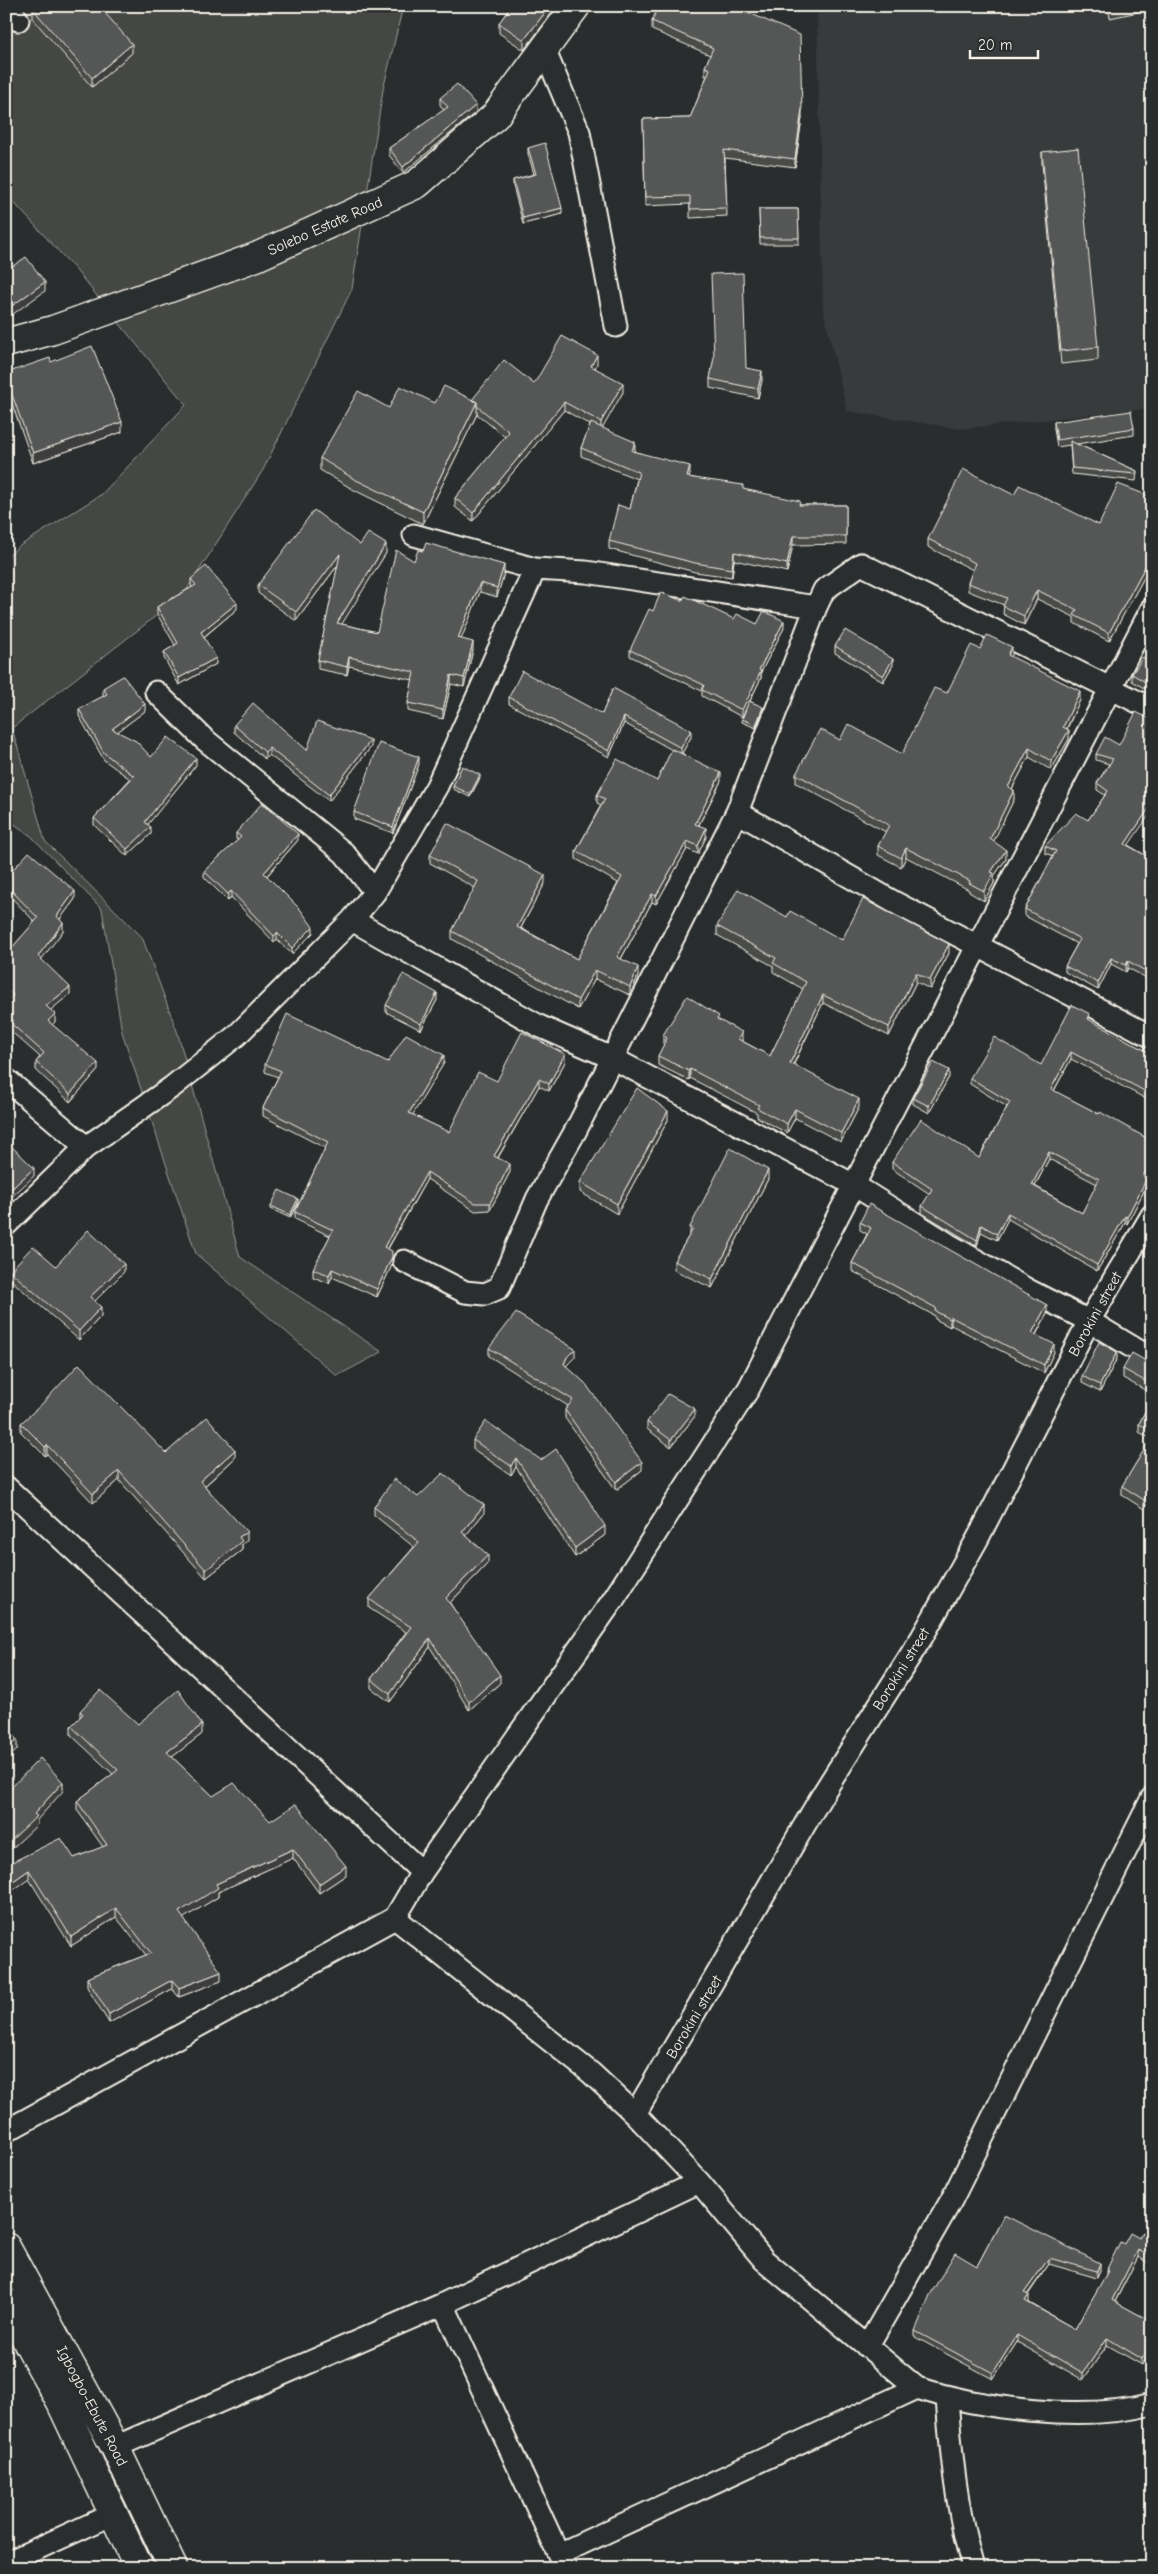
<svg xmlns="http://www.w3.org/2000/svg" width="1158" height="2574" font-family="'Comic Neue',sans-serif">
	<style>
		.built { fill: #373a3a }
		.green { fill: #444645; stroke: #9c9c96 }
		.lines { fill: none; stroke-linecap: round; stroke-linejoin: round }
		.street-casing { stroke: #f4f1e8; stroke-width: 25 }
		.secondary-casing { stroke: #f4f1e8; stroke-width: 31 }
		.street { stroke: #2a2d2e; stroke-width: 21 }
		.secondary { stroke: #2a2d2e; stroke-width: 28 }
		.wall { fill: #494b4a; stroke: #f4f1e8; fill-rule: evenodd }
		.shaded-wall { fill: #3c3d3c; stroke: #f4f1e8 }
		.building { fill: #555756; stroke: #f4f1e8; fill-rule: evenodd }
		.labels { text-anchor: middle; stroke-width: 5; stroke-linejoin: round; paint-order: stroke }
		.street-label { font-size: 15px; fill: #f4f1e8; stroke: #2a2d2e }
	</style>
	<rect width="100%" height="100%" fill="#2a2d2e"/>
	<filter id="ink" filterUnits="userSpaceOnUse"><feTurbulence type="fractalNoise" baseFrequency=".02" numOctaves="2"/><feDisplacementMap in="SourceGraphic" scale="10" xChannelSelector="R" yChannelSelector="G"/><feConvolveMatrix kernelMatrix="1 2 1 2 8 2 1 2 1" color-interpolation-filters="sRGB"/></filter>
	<g filter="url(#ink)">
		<path class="built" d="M817,6h335v402l-192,21 -113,-18 -24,-103z"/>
		<path class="green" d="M20,6h383l-20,84 -31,199 -89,181 -79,124 -172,134 33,113 97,96 35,94 63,226 142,95 -45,24 -141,-122 -74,-222 -20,-123 -71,-73 -25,-18v-260l12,-11 84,-53 84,-89 -111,-136 -69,-75v-171z"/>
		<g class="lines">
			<defs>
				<path id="street" d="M7,6l11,14
					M544,49l35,83 37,194
					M414,535l121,34 51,3 230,35
					M156,692l48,47 140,114 31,39
					M737,812l155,89 260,136
					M352,920l187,106 73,32 242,127 94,59 82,47 59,30 63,38
					M6,1079l80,68
					M6,1225l80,-78 86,-60 65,-52 115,-115 23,-28 62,-106 98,-217
					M404,1261l61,31 20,2 14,-6 38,-89 39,-69 161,-318 79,-205 8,-17 37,-26 291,145
					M6,1487l416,385
					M395,1918l196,155 44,41 64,68 65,78 153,128c66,21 167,34 235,16
					M635,2114l189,-322 98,-155 56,-99 111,-217 63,-106
					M6,2131l389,-213 27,-46 191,-272 136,-212 403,-780
					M443,2304l122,264
					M867,2347l85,-148 200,-401
					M947,2398c4,57 10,114 26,170
					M115,2447l328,-143 256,-122
					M559,2554l358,-166
					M6,2563l107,-49"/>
				<path id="secondary" d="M6,343l47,-13 203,-73 161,-73 78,-68 81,-110
					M6,2247l109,200 58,121
					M6,2303l55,100 78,165"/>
			</defs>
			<use href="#street" class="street-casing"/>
			<use href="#secondary" class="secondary-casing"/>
			<use href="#street" class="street"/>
			<use href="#secondary" class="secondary"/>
		</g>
		<path class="wall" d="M511,6h46l-33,44 -25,-17v-10z
			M733,6l69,112 -7,49 -70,-9 2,58 -37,2v-14l-45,2 -2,-87 47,-1 17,-42h-2v-9l5,-12 -58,-25v-9z
			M1108,6h44v3l-42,9z
			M33,9l99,44 -40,34 -59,-68z
			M440,98l36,14 -73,61 -14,-18v-7l55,-38 -4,-5z
			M528,148l34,66 -39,10 -10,-38v-6l21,-6 -6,-20z
			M1042,152l56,195v13l-37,4 -19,-200z
			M759,209h39l1,35h-39z
			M714,359l32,9 16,12 -4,18 -48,-10v-9z
			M51,362l71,70 -89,31 -27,-76v-14z
			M597,364l-2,4 28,24 -21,36 33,22v1l55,23 -1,3 54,12 57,16h46v39l-53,1 -6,27 -53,-12 -2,17 -37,-5 -86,-23v-8l21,-32 7,-30 -56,-23v-8l9,-23 -26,-15 -91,111 -18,-14v-9l50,-61 -28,-23 -54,110 -69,-34 -34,-20v-12l69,-50 83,-8 62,-16z
			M1054,422l80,6v7l-57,9 60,27 -1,10 -64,-7 -2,-29 -13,2 -3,-18z
			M1014,495l85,30 53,-28v77l-5,-2 -38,69 -35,-18v-6l-37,-18 -13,26 -21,-11 1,-9 -36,-14v-8l5,-13 -45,-23v-8z
			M360,545l26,8 -45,71 36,8 37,-71 90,12 -7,24 -17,-5 -19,47 12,11 -9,37 -13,-3 -8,35 -35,-8v-8l5,-23 -64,-14 -2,9 -29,-6v-9l20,-95 -42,56 -38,-28v-8z
			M191,579l46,30 -33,28 12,27 -37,21 -15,-27v-6l11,-7 -18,-31v-7l35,-20 -1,-2z
			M682,601l52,18 23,5 27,4 -23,44v6l-11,23 13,9 -7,18 -14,-6v-3l6,-15 -6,13 -40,-21v-5l-72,-35v-6l23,-39z
			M835,646l58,19 -10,17 -48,-29z
			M980,649l32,7 -1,1 69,43 -13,29 2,10 -18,31 -22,-13 -17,32 2,10 -21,43 13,17 -12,17v7l-10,18 -15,-9v-2l-63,-33 -5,10 -23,-12v-9l8,-14 -90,-49v-9l44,-34 62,14z
			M1152,662v31l-20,-12v-7z
			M103,688l42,23 -28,21 34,25 45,8 -48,59 3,10 -24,22 -33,-31v-7l36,-39 -26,-19 -25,-44v-7l25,-13 -1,-2z
			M613,688l78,49 -9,16 39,28 -22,44 7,12 -8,17 -11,-5 -31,55 -4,-2 -31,57 17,17 -8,19 -35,-16 -17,30 -126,-70v-8l23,-43 -45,-25v-8l115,28 -24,45 56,31 41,-76 -42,-24v-8l25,-46 -4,-2v-8l60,-14 15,-31 -48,-27 -15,34 -100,-53v-7l93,17z
			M234,725l73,25 64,-3 -42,54 -60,-46 -4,4 -31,-27z
			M1119,745l9,100 24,14v122l-24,-13 -2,4 -15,-8 -13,26 -33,-18v-6l12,-22 -52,-28v-7l28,-53 -8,-3v-7l43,-26 17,-25 -8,-5v-7l12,-19 -13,-4v-6z
			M419,764l-26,69 -39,-14v-7z
			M480,778l-10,19 -17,-8v-3z
			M236,833l62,7 -31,36 46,57 -21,21 -15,-14 -3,2 -43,-45 -3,4 -24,-24v-6l34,-31 -2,-1z
			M6,877l69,22 -15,20 3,12 -22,28 29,35 -20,16 5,12 -3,2 46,46 -28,32 -34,-32v-8l4,-5 -34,-30v-25l3,-3 -3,-2v-49l3,3 26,-29 -29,-30z
			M787,917l55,23 107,13 -19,36 -14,-7 -27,54 -66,-33 -29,61 65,43 -18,35 -46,-24 -8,15 -30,-16v-4l-67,-35 -1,2 -31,-15v-9l6,-11 -1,-1v-9l56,-15 23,20v1l28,15 33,-67 -30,-17v-6l-56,-31v-9z
			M437,1000l-16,30 -35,-18v-7z
			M1090,1021l62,33v48l-81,-43 -17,32 98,50v27l-6,10 1,7 -20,39 -2,-1 -28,48 -89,-52 -11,21 -16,-8 -4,14 -55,-33v-7l8,-12 -38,-25v-7l87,-4 28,-51 -37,-23v-6l71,-13zM1049,1159l48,25 -15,29 -47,-27z
			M388,1062l56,1 -32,52 37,17 48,-51 68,-19 -16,29 -10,-5 -41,72 12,14 -20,38 -15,1 -48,-32 -39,70 4,16 -15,32 -45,-20 -3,6 -16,-6v-8l17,-33 -35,-17v-7l30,-64 -62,-32v-8l15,-31 -13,-5v-8z
			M949,1077l-20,36 -16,-9v-6z
			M668,1120l-51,94 -37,-22v-10z
			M768,1179l-56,109 -38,-18v-9l16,-27v-7z
			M298,1203l-8,15 -19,-9v-3z
			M860,1222l187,92 -11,21 18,17 -10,21 -93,-48 -1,2 -15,-8v-3l-83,-45v-8l15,-29 -7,-4z
			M56,1266l68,6 -29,29 6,15 -22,24 -69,-61v-8z
			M489,1348l86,9 -9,9 76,104 -26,20 -51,-72v-8l3,-4 -79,-50z
			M1117,1358l-17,34 -18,-9v-7z
			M1146,1361h6v33l-29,-16v-9z
			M1152,1397v99l-8,13 -22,-14v-9l29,-47 -12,-7v-8z
			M695,1416l-24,31 -24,-18v-7z
			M21,1423l145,30 69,5 -30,28 42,55 -5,3v6l-36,28 -87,-98 -26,23 -46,-49 -2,2 -24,-24z
			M473,1440l68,20 64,75 -30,22 -59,-90 -5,8 -38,-26z
			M374,1507l110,6 -18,22 22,28 -38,40 50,80 -31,27 -39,-63 -40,55 -19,-14v-9l35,-47 -37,-24v-9l45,-52 -40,-32z
			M80,1711l58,13 64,10 -30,23 41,39 57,25 76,54 -27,18 -26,-35 -75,34v5l-35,21 38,63 -42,16 -7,-8 -63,34 -22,-36v-9l59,-23 -30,-38 -45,29 -42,-67 -23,-14 68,-7 29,-11 -26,-37v-9l36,-27 -42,-39v-9l9,-9z
			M1004,2215l96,55 -3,8 -48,-14 -21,31v7l47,27 31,-54v-4l18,-27 15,-6 13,-19v46l-14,-8 -23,45 37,20v27l-10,16 -35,-20 -24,35 -66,-38 -24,37 -78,-42v-6l62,-65z"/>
		<path class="shaded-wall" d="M550,6h7l-33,44v-10z
			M132,44v9l-40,34v-9z
			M476,105v7l-73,61v-6z
			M802,109v9l-7,49v-8z
			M562,208v6l-39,10v-6z
			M45,282v9l-39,28v-9z
			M597,355v9l-6,10v-8z
			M762,371v9l-4,18v-9z
			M623,383v9l-22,39v-9z
			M477,402v12l-54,110v-12z
			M564,402v8l-91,111v-8z
			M122,422v10l-89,31v-10z
			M635,442v8l-3,9v-8z
			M690,466v8l-3,11v-8z
			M793,536v9l-6,27v-8z
			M386,544v9l-49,79v-9z
			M734,552v8l-2,17v-8z
			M340,554v8l-44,59v-9z
			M1147,563v9l-38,69v-8z
			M504,565v8l-7,24v-9z
			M480,583v9l-22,55v-9z
			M1037,590v9l-13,26v-9z
			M237,603v6l-36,30v-7z
			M784,621v7l-23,44v6l-19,39v-7l17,-40z
			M473,642v8l-9,37v-9z
			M1012,647v9l-4,9v-10z
			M349,657v9l-2,9v-8z
			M216,658v6l-37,21v-7z
			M893,659v6l-10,17v-6z
			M451,675v9l-8,35v-9z
			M1080,691v9l-17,36v-9z
			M145,704v7l-33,25v-7z
			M763,707v3l-7,18v-3z
			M624,717v6l-15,34v-6z
			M691,730v7l-10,18v-7z
			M1069,730v9l-18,31v-9z
			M371,740v7l-42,54v-6z
			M269,748v7l-4,4v-7z
			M1029,748v9l-21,39v-9z
			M419,757v7l-26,69v-6z
			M196,758v7l-51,63v-6z
			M721,773v8l-26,51v-8z
			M480,775v3l-10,19v-3z
			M1014,790v9l-24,50v-10z
			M1152,804v7l-27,39v-6z
			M151,827v7l-24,22v-7z
			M706,828v9l-8,17v-8z
			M298,834v6l-34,39v-6z
			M687,841v8l-31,55v-8z
			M906,848v9l-5,10v-9z
			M1006,850v9l-12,17v7l-10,18v-10l7,-19z
			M545,875v8l-28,52v-8z
			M75,891v8l-18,24v-7z
			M231,891v6l-3,4v-7z
			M652,894v8l-35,64v-9z
			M63,923v8l-25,33v-8z
			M313,927v6l-21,21v-6z
			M277,933v7l-3,2v-6z
			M949,944v9l-19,36v-9z
			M1111,958v6l-13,26v-7z
			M1128,961v7l-2,4v-7z
			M638,967v9l-8,19v-8z
			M595,970v9l-17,30v-9z
			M916,973v9l-27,54v-9z
			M70,987v7l-24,20v-8z
			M437,993v7l-16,30v-6z
			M823,995v8l-33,68v-8z
			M55,1014v8l-7,7v-8z
			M742,1032v8l-4,8v-9z
			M1071,1052v7l-20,37v-7z
			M565,1054v8l-16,29v-7z
			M444,1055v8l-35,58v-8z
			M98,1063v7l-28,32v-8z
			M690,1069v9l-1,2v-9z
			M949,1070v7l-20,36v-7z
			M539,1079v7l-45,78v-8z
			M859,1099v8l-18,35v-9z
			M795,1109v9l-8,15v-9z
			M668,1111v9l-51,94v-10z
			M1049,1152v7l-17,32v-6z
			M1152,1161v7l-9,15v-7z
			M510,1164v8l-20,38v-7z
			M34,1168v8l-28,26v-8z
			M768,1170v9l-56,109v-9z
			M427,1172v7l-43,76v-8z
			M1147,1178v7l-20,39v-7z
			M298,1199v4l-8,15v-3z
			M1008,1213v6l-11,21v-6z
			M1125,1216v7l-28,48v-6z
			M981,1225v7l-4,14v-6z
			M392,1257v8l-15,32v-8z
			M124,1264v8l-34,34v-9z
			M332,1269v8l-3,6v-8z
			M1047,1305v9l-15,27v-8z
			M101,1307v9l-22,24v-9z
			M951,1317v8l-1,2v-8z
			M1054,1344v8l-10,21v-8z
			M575,1349v8l-8,8 -3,8v-9l3,-7z
			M1117,1352v6l-17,34v-7z
			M695,1409v7l-24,31v-7z
			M47,1445v9l-2,2v-9z
			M235,1450v8l-35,32v-9z
			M516,1458v9l-5,8v-9z
			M642,1462v8l-26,20v-8z
			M119,1471v9l-26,23v-9z
			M1152,1487v9l-8,13v-9z
			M484,1505v8l-22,27v-8z
			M605,1526v9l-30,22v-9z
			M247,1532v9l-5,3v6l-36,28v-8l33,-33z
			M488,1555v8l-42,44v-9z
			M430,1638v9l-40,55v-8z
			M500,1675v8l-31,27v-8z
			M202,1725v9l-35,27v-9z
			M17,1740v10l-11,10v-11z
			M63,1782v9l-26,29v5l-31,29v-9z
			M293,1849v9l-75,34v5l-39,24v-9l37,-28z
			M346,1866v9l-27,18v-9z
			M29,1870v9l-23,16v-9z
			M116,1908v9l-45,29v-9z
			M221,1972v9l-42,16v-9z
			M172,1980v9l-63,34v-9z
			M1138,2250v7l-26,50v-7z
			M1049,2258v6l-25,35v-6z
			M1100,2263v7l-3,8v-7z
			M1029,2295v7l-4,5v-6z
			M1017,2335v7l-24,37v-6z
			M1107,2338v7l-24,35v-7z
			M1152,2342v7l-10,16v-6z
			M8,2469v9l-2,2v-10z"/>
		<path class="building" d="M37,6h62l33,38 -40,34 -59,-69z
			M511,6h39l-26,34 -25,-17z
			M658,6h75l67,29 2,74 -7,50 -71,-9 3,58 -37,1v-13l-45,1 -2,-78 47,-1 20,-49 -5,-2 8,-19 -61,-27z
			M1110,6h13l-13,3z
			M457,84l19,21 -73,62 -14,-19 59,-41 -8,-9z
			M545,143l17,65 -39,10 -10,-38 23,-6 -8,-26z
			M1078,148l20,199 -37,4 -19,-199z
			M759,209h39l1,29h-39z
			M26,257l19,25 -39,28v-41l1,1z
			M743,273l3,95 16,3 -4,18 -48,-10 4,-22 -3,-83z
			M562,336l35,19 -6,11 32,17 -22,39 -37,-20 -91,111 -18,-15 54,-66 -32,-26v-4l-5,-2 32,-40 30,24z
			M92,346l30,76 -89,31 -27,-75v-5l44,-15 1,4z
			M400,386l35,17 9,-17 33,16 -54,110 -69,-33 -34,-21 38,-67 31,17z
			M1131,411l3,17 -77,12 -3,-18z
			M591,423l44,19 -3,9 58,15 -3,11 56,8v4l57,12 -1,4h47v31h-53l-6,28 -53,-12 -2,17 -37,-6 -86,-22 9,-36 12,4 9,-37 -58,-24z
			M1070,441l67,30 -1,3 -64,-6z
			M963,469l51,26 5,-10 80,40 19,-41 34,13v69l-5,-3 -38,70 -35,-18 3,-5 -40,-20 -13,26 -21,-10 4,-8 -39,-15 7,-20 -47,-24z
			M314,510l46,35 8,-12 18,11 -49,79 40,9 19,-82 18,11 4,-11 5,1 3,-8 78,22 -7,23 -17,-5 -22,55 15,4 -9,36 -13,-3 -8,35 -35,-7 6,-31 -65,-15 -2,10 -29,-7 22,-106 -44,58 -38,-27z
			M206,566l31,37 -36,29 15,26 -37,20 -15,-26 14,-9 -21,-36 39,-22 -5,-6z
			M661,592l21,9 3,-5 49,23 3,-5 20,10 7,-13 20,10 -25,49 2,1 -19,39 -40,-20 2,-5 -74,-35 19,-41 4,2z
			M845,630l48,29 -10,17 -48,-30z
			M987,635l25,12 -4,8 72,36 -17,36 6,3 -18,31 -22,-13 -21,39 6,3 -24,49 16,11 -15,22 3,1 -10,18 -15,-8 1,-2 -64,-33 -5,10 -23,-12 11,-21 -93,-51 24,-45 20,11 8,-16 54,30 32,-66 13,5 24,-48 9,4z
			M1143,657l9,5v24l-20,-12z
			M522,671l80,43 11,-26 78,42 -10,18 -57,-31 -15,34 -100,-54z
			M123,676l22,28 -33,25 24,12 15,16 17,-20 28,21 -51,64 6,5 -24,22 -33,-31 40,-42 -30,-23 -25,-44 28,-15 -4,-6z
			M749,701l14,6 -7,18 -14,-6z
			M253,703l54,47 10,-29 54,19 -42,55 -60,-47 -4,4 -31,-27z
			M1136,712l16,8v84l-27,40 27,15v116l-24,-14 -2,4 -15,-7 -13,25 -33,-17 15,-27 -55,-30 31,-58 -11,-5 31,-33 12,7 20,-29 -11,-8 16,-24 -17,-5 9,-17 14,8z
			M379,743l40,14 -26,70 -39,-15z
			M672,749l49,24 -26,51 11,4 -8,18 -11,-5 -31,55 -4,-2 -35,63 21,10 -8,20 -35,-17 -17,30 -126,-69 26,-50 -48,-26 17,-32 98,52 -28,52 60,32 45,-82 -46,-26 29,-52 -8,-4 20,-36 40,22z
			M462,766l18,9 -10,19 -17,-8z
			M262,803l36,31 -34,39 36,36 13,18 -21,21 -15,-15 -3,3 -43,-45 -3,3 -24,-23 37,-34 -5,-4z
			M29,852l46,39 -18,25 6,7 -25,33 32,31 -24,19 9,8 -7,7 50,42 -28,31 -34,-32 8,-9 -38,-34v-17l7,-7 -7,-6v-41l3,3 29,-33 -32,-33v-8z
			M738,889l49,28 3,-6 52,29 21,-41 86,45 -19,36 -14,-7 -27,54 -66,-32 -33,68 69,36 -18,34 -46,-24 -8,15 -30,-16 2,-3 -69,-36 -1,2 -31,-15 9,-18 -4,-3 24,-39 32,20 -2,3 25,13 -4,7 32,17 36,-74 -33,-19 3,-5 -59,-32z
			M403,974l34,19 -16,31 -35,-19z
			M1072,1005l18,9 -2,5 64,35v41l-81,-43 -20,37 48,25 1,-2 52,29v20l-9,15 4,2 -20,39 -2,-1 -28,49 -89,-52 -11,21 -16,-9 -4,15 -55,-34 10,-17 -40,-27 29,-43 58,39 31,-56 -40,-24 24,-41 47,28zM1049,1152l50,27 -17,34 -50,-28z
			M287,1014l101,48 18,-28 38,21 -35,58 40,19 29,-60 19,9 25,-49 43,22 -16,30 -10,-5 -45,77 16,8 -20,39h-15l-48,-31 -43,75 8,4v6l-15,32 -45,-20 -3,6 -16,-6 20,-39 -38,-18 33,-70 -65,-34 18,-37 -16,-7z
			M933,1062l16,8 -20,36 -16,-8z
			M637,1088l31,23 -51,93 -37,-22z
			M6,1141l28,27 -28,26z
			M730,1148l38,22 -56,109 -38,-18 19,-32 -3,-2z
			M279,1190l19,9 -8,16 -19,-9z
			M869,1204l178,101 -15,28 22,11 -10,21 -93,-48 -1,2 -15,-8 1,-3 -84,-45 19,-35 -11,-6z
			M88,1230l36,34 -34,33 11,10 -22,24 -69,-60 23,-25 23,20z
			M516,1313l59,36 -8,8 -3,7 21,19 57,79 -26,20 -51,-72 8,-10 -84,-52z
			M1099,1342l18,10 -17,33 -18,-9z
			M1132,1353l14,8h6v24l-29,-16z
			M79,1364l87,89 41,-36 28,33 -35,31 47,51 -8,5 3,4 -36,29 -87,-99 -26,23 -46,-49 -2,2 -24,-24 20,-18z
			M668,1394l27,15 -24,31 -24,-18z
			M1152,1397v34l-13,-7z
			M486,1421l55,39 15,-11 49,77 -30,22 -59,-90 -5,8 -38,-26z
			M1152,1437v50l-8,13 -22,-14z
			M443,1473l41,32 -22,27 26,23 -42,43 54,77 -31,27 -39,-64 -40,56 -19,-15 40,-52 -42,-28 50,-57 -45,-35 20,-28 24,18z
			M100,1690l38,34 40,-34 24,35 -35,27 46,44 21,-13 36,38 26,-17 50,62 -27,18 -26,-35 -77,35 2,4 -39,24 42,60 -42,16 -7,-8 -63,34 -22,-36 64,-25 -35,-45 -45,29 -42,-67 -23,16v-21l55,-27 13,20 33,-13 -30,-44 41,-31 -47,-44 12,-12 -3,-3z
			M6,1727l11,13 -11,9z
			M40,1758l23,24 -29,32 3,2 -31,29v-52z
			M1004,2215l96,48 -3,8 -48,-13 -25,35 5,2 -4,6 50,28 33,-58h-2l14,-29 4,2 6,-11 9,5 13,-19v39l-14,-8 -26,50 40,22v20l-10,17 -35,-21 -24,35 -66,-38 -24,38 -78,-42 15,-36 25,-42 22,13z"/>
	</g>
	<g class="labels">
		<g class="street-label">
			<text transform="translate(325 226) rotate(-24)" y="5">Solebo Estate Road</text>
			<text transform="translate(1095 1314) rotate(-61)" y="5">Borokini street</text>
			<text transform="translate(901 1669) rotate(-58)" y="5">Borokini street</text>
			<text transform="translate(694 2017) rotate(-59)" y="5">Borokini street</text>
			<text transform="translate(92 2406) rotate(62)" y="5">Igbogbo-Ebute Road</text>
		</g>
	</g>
	<rect width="1158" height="2574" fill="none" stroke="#2a2d2e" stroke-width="25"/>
	<rect x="12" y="12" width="1133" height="2549" fill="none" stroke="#f4f1e8" stroke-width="2" filter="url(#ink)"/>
	<path d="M970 50v8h68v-8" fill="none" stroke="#f4f1e8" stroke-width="2.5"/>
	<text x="978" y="50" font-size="15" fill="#f4f1e8" stroke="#2a2d2e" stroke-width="4" paint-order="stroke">20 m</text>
</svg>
